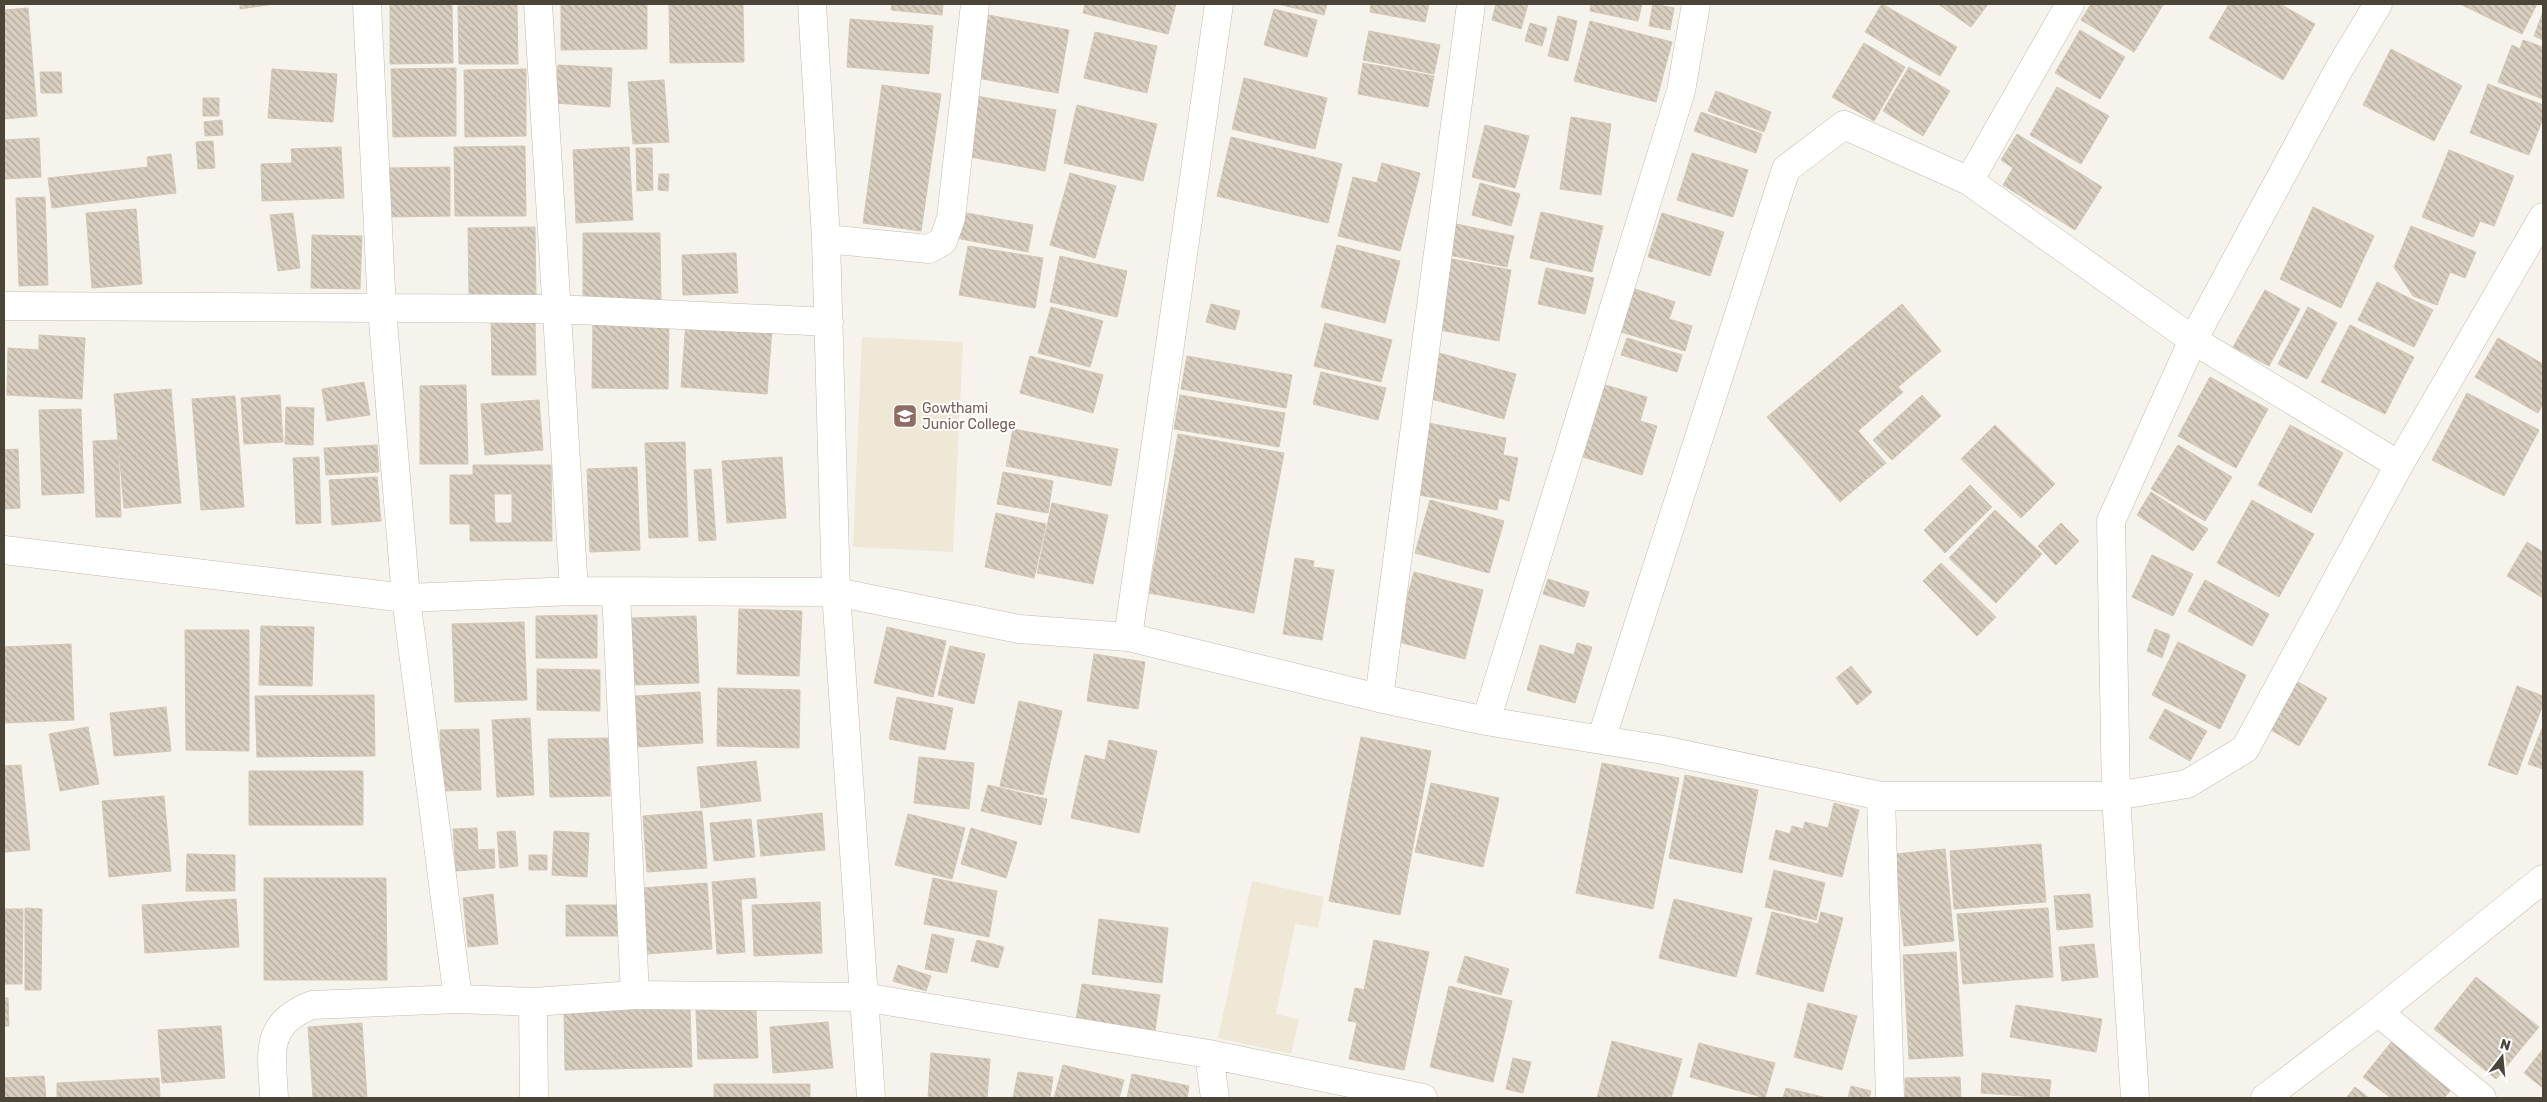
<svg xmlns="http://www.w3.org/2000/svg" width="2547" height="1102" font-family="Rubik,sans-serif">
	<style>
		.education { fill: #efe8d6 }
		.building { fill: url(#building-back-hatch); stroke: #d3c7b4; fill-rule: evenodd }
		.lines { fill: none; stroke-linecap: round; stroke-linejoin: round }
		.street-casing { stroke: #c2bbae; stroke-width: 29 }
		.street { stroke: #fff; stroke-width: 28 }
		.labels { text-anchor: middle; stroke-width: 4; stroke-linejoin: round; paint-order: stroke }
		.education-label { font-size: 14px; fill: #785e54; stroke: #fff; text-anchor: start }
	</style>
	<defs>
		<pattern id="building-back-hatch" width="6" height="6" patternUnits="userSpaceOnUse" patternTransform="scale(1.25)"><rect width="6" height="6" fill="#d8cfc1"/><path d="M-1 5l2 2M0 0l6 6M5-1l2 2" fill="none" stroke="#b1aa9e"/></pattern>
	</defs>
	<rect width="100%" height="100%" fill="#f6f3ec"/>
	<path class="education" d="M862,337l101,5 -10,210 -100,-5z
		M1252,881l72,16 -6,31 -23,-4 -19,90 23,5 -8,35 -73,-16z"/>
	<path class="building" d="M240,4h34l-34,5z
		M390,4h62l1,59 -63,1z
		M561,4h86v45l-86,1z
		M669,4h74l1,58 -74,1z
		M892,4h51l-1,11 -51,-5z
		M1085,4h91l-8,30 -85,-21z
		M1278,4h49l-3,11z
		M1371,4h58l-4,18 -55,-10z
		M1496,4h32l-7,25 -29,-9z
		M1591,4h51l-4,17 -48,-10z
		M1653,4l21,4 -4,22 -21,-4z
		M1882,4l75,43 -17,29 -75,-44z
		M1938,4h50l-17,23z
		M2091,4h70l2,1 -29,47 -53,-32z
		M2229,4h51l35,20 -32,56 -74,-42z
		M2460,4h77l-15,30z
		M517,5l1,59h-59l-1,-58z
		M28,8l9,108 -33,3v-109z
		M1274,9l43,11 -10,37 -43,-12z
		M2543,12v28l-9,-4z
		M988,15l81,15 -11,63 -81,-15z
		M1558,16l19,5 -9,40 -20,-5z
		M850,19l83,7 -4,48 -82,-7z
		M1590,21l82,21 -16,60 -82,-21z
		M1530,23l17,5 -5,18 -17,-5z
		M2080,30l45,27 -25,42 -45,-26z
		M1369,31l71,14 -6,29 -71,-14z
		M1095,32l62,14 -10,47 -63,-15z
		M2523,40l20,7v52l-45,-17 14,-37 8,4z
		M1864,43l41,24 -31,54 -42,-24z
		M2391,49l71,37 -28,55 -71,-36z
		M1363,63l71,13 -6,31 -70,-13z
		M558,65l54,3 -2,39 -55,-4z
		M1909,67l41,24 -27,45 -40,-25z
		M456,68v68l-63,1 -2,-68z
		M272,69l65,5 -4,48 -65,-4z
		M526,69v67l-61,1 -1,-67z
		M40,72h21l1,21h-21z
		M1244,78l83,20 -12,51 -83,-20z
		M664,80l5,62 -36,2 -5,-62z
		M2488,84l55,21v13l-14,37 -59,-22z
		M882,85l59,9 -20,137 -58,-8z
		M2057,87l52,29 -28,48 -51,-29z
		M1716,91l55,21 -7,20 -56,-21z
		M976,96l80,14 -11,61 -80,-15z
		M203,98h16v18h-16z
		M1077,105l80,19 -14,57 -79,-18z
		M1701,112l61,22 -6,19 -62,-22z
		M1571,117l40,7 -10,71 -41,-6z
		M222,120l1,15 -18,1 -1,-14z
		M1485,125l44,11 -14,52 -43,-11z
		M2017,134l85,53 -27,43 -72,-45 10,-17 -12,-8z
		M1231,137l111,27 -14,59 -111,-27z
		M39,138l2,39 -37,2v-39z
		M213,141l2,27 -17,1 -2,-27z
		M525,146l1,70h-71l-1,-69z
		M341,147l3,51 -82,3 -1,-37 31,-1 -1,-14z
		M629,147l4,73 -57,3 -3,-73z
		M636,148h16l1,42 -16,1z
		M2449,150l65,26 -20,50 -14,-5 -7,16 -51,-20z
		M1692,153l56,17 -15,47 -56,-17z
		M171,154l5,39 -124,15 -4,-30 100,-11 -1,-10z
		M1382,163l38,10 -20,78 -62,-15 15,-59 24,6z
		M450,167v49l-61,1v-49z
		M1070,173l46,13 -21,72 -45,-13z
		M659,174h10l-1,17 -10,-1z
		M1480,183l40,11 -9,32 -39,-11z
		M45,197l3,88 -29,1 -3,-88z
		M2313,207l61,29 -33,72 -61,-29z
		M136,209l6,75 -50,4 -6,-75z
		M961,212l72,13 -5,27 -72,-14z
		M1541,212l62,14 -11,46 -62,-14z
		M293,213l7,55 -22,3 -8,-56z
		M1662,213l62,19 -14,44 -62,-19z
		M1456,224l58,12 -7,31 -58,-12z
		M2411,226l65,26 -11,26 -15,-6 -13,33 -24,-9 -19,-29z
		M535,227l1,68 -67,1 -1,-68z
		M583,233h77l1,67h-78z
		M312,235l50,1 -2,53 -49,-1z
		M1337,245l63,16 -15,62 -64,-16z
		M968,246l75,12 -8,50 -76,-13z
		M736,253l2,40 -55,2 -1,-40z
		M1060,256l67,15 -10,46 -67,-15z
		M1441,257l70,13 -12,71 -71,-13z
		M1546,268l48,10 -9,36 -47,-10z
		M2377,282l56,28 -19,37 -56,-27z
		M1635,289l40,13 -6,17 23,7 -7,25 -64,-19z
		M2265,290l35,19 -31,57 -36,-19z
		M1211,304l29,7 -5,19 -29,-8z
		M1902,304l39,47 -43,36 5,5 -45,39 28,32 -46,39 -73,-85z
		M1051,307l52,14 -13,46 -52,-14z
		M2308,307l29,16 -30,56 -29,-15z
		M491,315h44l1,60h-44z
		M593,318l76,1 -1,70 -76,-1z
		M686,322l86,7 -5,65 -86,-7z
		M1325,323l67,17 -11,42 -67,-16z
		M2350,325l64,32 -29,57 -64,-32z
		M39,335l46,3 -3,61 -75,-4 1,-47 31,2z
		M1627,338l55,17 -5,17 -56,-17z
		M2498,338l45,26v40l-5,9 -63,-36z
		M1435,352l81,22 -12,45 -80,-22z
		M1030,356l73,19 -10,38 -73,-20z
		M1187,356l105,19 -6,33 -105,-19z
		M1321,372l65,16 -8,32 -65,-16z
		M2210,377l58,32 -32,59 -58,-32z
		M364,382l6,33 -43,6 -5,-32z
		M466,385l2,79h-48v-78z
		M1605,385l42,12 -7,24 17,5 -15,49 -59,-18z
		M171,389l10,114 -57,5 -10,-114z
		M2467,393l72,37 -35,66 -72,-36z
		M280,395l3,47 -39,2 -3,-46z
		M1180,395l105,18 -6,34 -105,-18z
		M1922,395l19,21 -49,44 -19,-20z
		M235,396l9,111 -43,3 -9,-111z
		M539,400l4,50 -58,5 -4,-51z
		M286,407l28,1 -1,37 -28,-1z
		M81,409l3,84 -42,2 -3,-85z
		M1423,422l83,16 -3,17 15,3 -9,43 -10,-3 -2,12 -88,-17z
		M1995,425l60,59 -34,34 -60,-59z
		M2290,425l53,28 -32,60 -53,-28z
		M1013,429l105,20 -7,37 -105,-20z
		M1178,434l106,19 -30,160 -105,-20z
		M118,440l3,77h-25l-3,-76z
		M685,442l3,95 -39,1 -4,-95z
		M377,445l2,27 -53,3 -2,-27z
		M2178,445l54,32 -27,44 -54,-32z
		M18,449l2,59 -16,1v-59z
		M319,457l2,66 -25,1 -3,-66z
		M782,457l4,61 -59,5 -5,-62z
		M473,465h78l1,76h-82v-17h-20v-49h23zM494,494h18v29h-17z
		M637,467l3,83 -50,2 -3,-83z
		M711,469l5,71 -17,1 -5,-71z
		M1003,472l50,9 -5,32 -51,-9z
		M377,477l4,44 -49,4 -3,-45z
		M1970,485l22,22 -47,46 -21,-23z
		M2151,492l57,37 -15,22 -56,-36z
		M1430,500l74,21 -15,52 -74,-20z
		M2252,500l62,34 -35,63 -62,-34z
		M1052,503l56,12 -15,69 -56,-11z
		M1995,510l47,44 -46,49 -47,-45z
		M996,513l50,11 -12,54 -49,-11z
		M2061,523l18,18 -23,24 -18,-19z
		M2527,542l16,10v46l-36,-22z
		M2152,555l41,19 -20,42 -41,-19z
		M1295,558l19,3 -1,6 21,3 -12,70 -39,-6z
		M1941,563l55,54 -19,19 -54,-55z
		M1414,572l69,18 -18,69 -75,-19 14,-31z
		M1548,579l41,13 -5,15 -41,-13z
		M2205,580l64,34 -17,32 -64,-35z
		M739,609l63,2 -3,65 -62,-2z
		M597,615v43h-61v-42z
		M696,616l3,67 -66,2 -3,-67z
		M524,622l3,78 -72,2 -3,-78z
		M261,626l53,1 -2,59 -53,-1z
		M887,627l59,14 -13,56 -59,-14z
		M2155,629l15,6 -8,23 -15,-7z
		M185,630h64v121l-63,-1z
		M2178,642l68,33 -26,54 -68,-34z
		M1577,643l15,4 -17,56 -48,-13 13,-45 34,10z
		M71,644l3,76 -70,3v-76z
		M950,646l35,8 -11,50 -36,-9z
		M1094,654l51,8 -7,47 -51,-8z
		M1851,666l21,26 -15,13 -21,-27z
		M537,669l63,1v41l-63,-1z
		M2296,681l31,17 -28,48 -30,-17z
		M2517,686l26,10v8l-26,71 -29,-10z
		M718,688l82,2 -1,58 -82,-2z
		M700,692l3,51 -65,4 -3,-51z
		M374,695l1,61 -118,1 -2,-61z
		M897,697l56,11 -8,42 -56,-11z
		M1019,701l43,10 -19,84 -43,-9z
		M166,707l5,44 -57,5 -4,-43z
		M2165,709l42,22 -17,30 -41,-23z
		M530,718l4,77 -37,2 -5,-77z
		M2543,726v43l-15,-5z
		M88,727l11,57 -39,7 -11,-57z
		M479,729l2,61 -39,1 -2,-61z
		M1361,737l70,14 -31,164 -71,-14z
		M608,738l2,58 -60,1 -2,-58z
		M1109,740l48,11 -18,82 -68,-15 14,-63 20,5z
		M919,757l55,6 -5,46 -55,-6z
		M756,761l5,40 -60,7 -4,-41z
		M1602,763l77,15 -26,131 -77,-16z
		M21,765l9,85 -26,2v-86z
		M249,771h114v54h-114z
		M1685,775l73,15 -16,83 -73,-15z
		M1431,783l68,15 -16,69 -68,-15z
		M988,785l59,14 -6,26 -60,-14z
		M164,796l7,75 -62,6 -7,-76z
		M1834,803l25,7 -17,67 -73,-18 7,-29 14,4 2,-8 11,3 2,-7 23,6z
		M702,811l5,57 -60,4 -4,-56z
		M822,813l3,37 -64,6 -4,-36z
		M908,814l57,14 -13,51 -57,-14z
		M751,819l4,38 -41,4 -4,-38z
		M477,828l1,22 16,-1 1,19 -39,3 -3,-42z
		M971,828l46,14 -11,36 -45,-14z
		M515,831l3,35 -18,2 -3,-36z
		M554,831l35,2 -2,44 -35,-2z
		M2041,844l5,58 -92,7 -4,-58z
		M1945,849l9,92 -50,5 -9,-92z
		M187,854l48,1v36h-49z
		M529,855h18v15h-18z
		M1774,870l51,13 -9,37 -51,-13z
		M264,878h122l1,102h-123z
		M755,878l2,20 -16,1 4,53 -28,2 -5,-72z
		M933,878l64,13 -8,46 -65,-13z
		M707,883l5,66 -65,5 -5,-66z
		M493,894l5,50 -30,3 -5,-49z
		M2090,894l3,33 -36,3 -3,-34z
		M236,899l3,48 -94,6 -3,-48z
		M1674,899l78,19 -16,59 -77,-19z
		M820,902l2,51 -68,3 -2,-51z
		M566,905h57v31h-57z
		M25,908l17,1 -1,81h-16z
		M2048,908l5,69 -90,7 -6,-70z
		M4,909h19l-1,75h-18z
		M1772,912l46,12 3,-12 22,6 -20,74 -67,-18z
		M1099,919l69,9 -6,55 -70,-9z
		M932,934l22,5 -7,34 -22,-4z
		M977,940l27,7 -6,21 -27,-7z
		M1374,940l55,12 -25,118 -55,-11 8,-37 -9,-1 7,-33 9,2z
		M2094,944l4,33 -36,4 -3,-34z
		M1956,952l7,104 -54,3 -6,-104z
		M1465,956l44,13 -8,26 -44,-13z
		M898,965l33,11 -5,15 -33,-10z
		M2476,977l63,50 -43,52 -62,-50z
		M1082,984l78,11 -5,36 -79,-11z
		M1449,986l63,15 -19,81 -63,-15z
		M4,998h4l1,28h-5z
		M1808,1003l49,13 -15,54 -48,-13z
		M2016,1005l86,14 -6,33 -86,-15z
		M690,1008l2,59 -127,3 -1,-58z
		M756,1009l2,49 -60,1 -2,-49z
		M828,1022l5,46 -60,5 -3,-46z
		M362,1023l5,75h-54l-5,-71z
		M221,1026l4,52 -63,5 -4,-53z
		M2394,1039l60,47 -10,12h-53l-28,-21z
		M1612,1041l70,18 -11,39h-74z
		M1699,1043l76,20 -10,35 -75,-21z
		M2543,1049v39l-19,-15z
		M931,1053l59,6 -3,39h-59z
		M1513,1058l18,4 -8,31 -17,-4z
		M1063,1065l61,15 -5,18h-65z
		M1018,1072l35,5 -3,21h-37z
		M1982,1073l69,7 -2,18 -68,-5z
		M1132,1074l57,12 -2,12h-60z
		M44,1076l2,22h-42v-20z
		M1960,1077l1,21h-56v-20z
		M159,1078l1,20h-103v-15z
		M714,1084h96v14h-96z
		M1851,1086l20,5 -2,7h-21z
		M2355,1087l14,11h-23z
		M1786,1088l41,10h-44z"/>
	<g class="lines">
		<defs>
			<path id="street" d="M367,4l15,305 24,289 52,401 75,3
				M538,4l36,587
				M812,4l14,235 10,353 35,506
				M1969,181l101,-177
				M826,239l103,10 14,-8 8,-23 24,-214
				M4,306l552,3 273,13
				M4,550l402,48 168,-7 262,1 183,37 109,8 251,61 107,23 177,29 218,46h235l71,-12 58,-35 154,-284 144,-248
				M1128,637l91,-633
				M1379,698l92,-694
				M1486,721l195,-630 15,-87
				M1601,740l185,-571 58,-44 125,56 224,159 206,125
				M1881,796l9,302
				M635,995l228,2 346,57 214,44
				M2378,1012l104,86
				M1209,1054l6,44
				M274,1098c-2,-45 -11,-74 38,-93l146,-6
				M534,1098l-1,-96 102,-7 -19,-403
				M2135,1098l-19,-302 -5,-275 82,-181 146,-271 39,-65
				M2265,1098l113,-86 165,-133"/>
		</defs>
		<use href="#street" class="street-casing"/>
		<use href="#street" class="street"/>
	</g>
	<defs>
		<symbol id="university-square" viewBox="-11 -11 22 22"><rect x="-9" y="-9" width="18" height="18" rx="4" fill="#8d6e63" stroke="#fff"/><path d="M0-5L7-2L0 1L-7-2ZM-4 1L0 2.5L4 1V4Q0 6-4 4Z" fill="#fff"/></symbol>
	</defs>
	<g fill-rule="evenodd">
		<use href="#university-square" x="891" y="402" width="28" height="28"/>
	</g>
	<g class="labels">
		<g class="education-label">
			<text x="922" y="413">Gowthami<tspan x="922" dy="16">Junior College</tspan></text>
		</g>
	</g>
	<rect width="2547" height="1102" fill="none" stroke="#4b4439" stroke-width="10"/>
	<g transform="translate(2502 1057) rotate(16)" stroke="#ffffff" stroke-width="4" paint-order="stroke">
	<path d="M0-4L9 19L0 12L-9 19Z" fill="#4b4439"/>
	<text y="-8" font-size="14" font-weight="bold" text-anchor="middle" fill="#4b4439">N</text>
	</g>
</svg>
